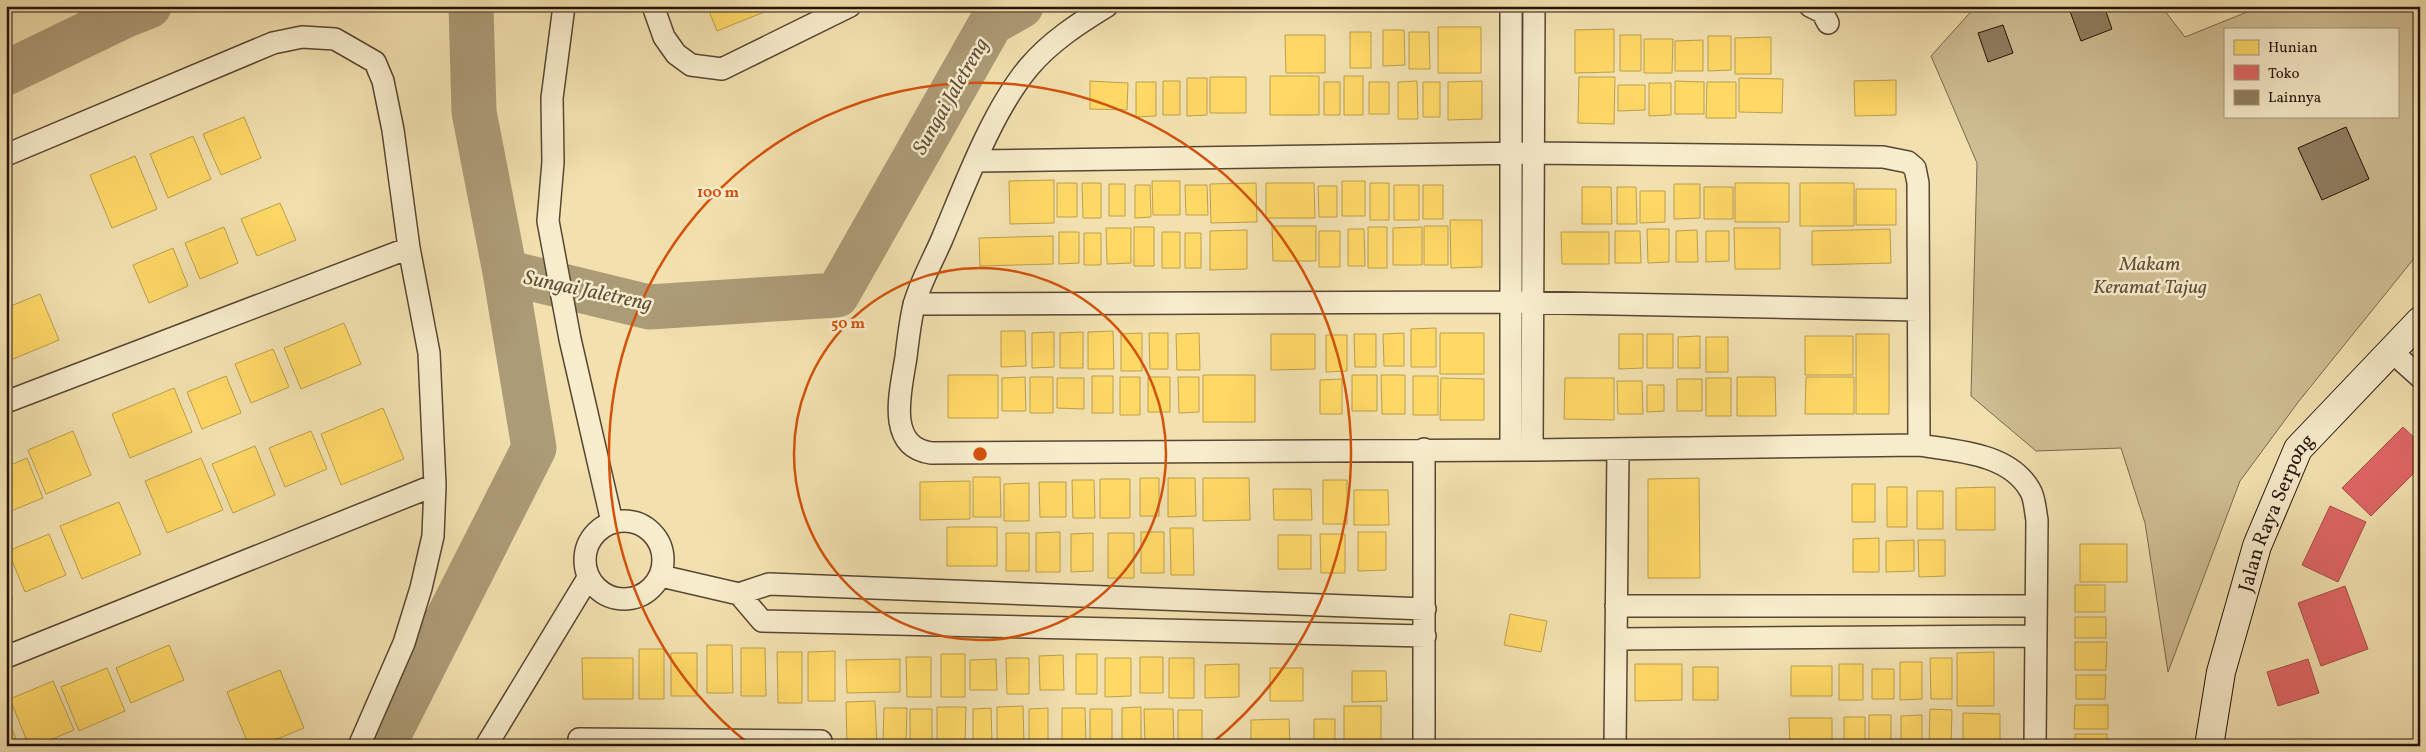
<svg xmlns="http://www.w3.org/2000/svg" width="2426" height="752" font-family="Vollkorn,serif">
	<style>
		.green { fill: #cfbe93; stroke: #7a684f; fill-rule: evenodd }
		.homes { fill: #ffd966; stroke: #be9e4b }
		.shops { fill: #e06666; stroke: #a84d4b }
		.lines { fill: none; stroke-linecap: round; stroke-linejoin: round }
		.river { stroke: #ac9b77; stroke-width: 45 }
		.building { fill: #907e60; stroke: #25130b }
		.minor-casing { stroke: #584634; stroke-width: 24 }
		.secondary-casing { stroke: #25130b; stroke-width: 30 }
		.minor { stroke: #f7eccb; stroke-width: 21 }
		.secondary { stroke: #f7eccb; stroke-width: 28 }
		.ring { fill: none; stroke: #d4520c; stroke-width: 2.5 }
		.labels { text-anchor: middle; stroke-width: 5; stroke-linejoin: round; paint-order: stroke }
		.park-label { font-size: 20px; font-style: italic; fill: #604f3b; stroke: #f7eccb }
		.street-label { font-size: 20px; fill: #25130b; stroke: #f7eccb }
		.water-label { font-size: 21px; font-style: italic; fill: #62503c; stroke: #f7eccb }
		.centre { fill: #d4520c; stroke: #f7eccb; stroke-width: 2.5 }
		.ring-label { font-size: 15px; text-anchor: middle; font-weight: bold; fill: #d4520c; stroke: #f7eccb; stroke-width: 5; stroke-linejoin: round; paint-order: stroke }
	</style>
	<rect width="100%" height="100%" fill="#f2e1af"/>
	<filter id="stains"><feTurbulence type="fractalNoise" baseFrequency=".004" numOctaves="4"/><feColorMatrix values="0 0 0 0 .2 0 0 0 0 .09 0 0 0 0 .02 0 0 0 .5 -.17"/></filter>
	<radialGradient id="worn" r=".72"><stop offset=".6" stop-color="#630" stop-opacity="0"/><stop offset="1" stop-color="#630" stop-opacity=".3"/></radialGradient>
	<path class="green" d="M1976,6h185l24,31 77,-31h158v245l-121,150 -59,80 -72,191 -23,-149 -24,-75 -85,3 -65,-55 6,-233 -46,-107zM2225,29h172v87h-172z"/>
	<path class="homes" d="M707,6h55l2,6 -47,19z
		M1438,27h43v46h-43z
		M1614,29v43l-39,1v-43z
		M1383,30h21l1,35 -22,1z
		M1350,32h21v36h-21z
		M1409,32h20l1,37h-21z
		M1285,35h40v38h-39z
		M1620,35h21v36h-21z
		M1708,36h23v34l-23,1z
		M1771,37v37h-36v-36z
		M1644,39h29l-1,34h-28z
		M1703,40v31h-28v-30z
		M1270,76h49v39h-49z
		M1344,76h19v39h-19z
		M1210,77h36v36h-36z
		M1579,77h36l-1,47 -36,-1z
		M1187,78h20v37l-20,1z
		M1739,78l44,1 -1,34 -43,-1z
		M1896,80v35l-41,1 -1,-35z
		M1090,81l38,2 -1,27 -37,-1z
		M1163,81h17v34h-17z
		M1417,81l1,38h-20v-37z
		M1482,81v38l-34,1v-38z
		M1675,81l29,1v32h-29z
		M1136,82h20v34l-20,1z
		M1324,82h16v33h-16z
		M1369,82h20v32h-20z
		M1423,82h17v35h-17z
		M1707,82h29v36h-30z
		M1649,83h22v32l-22,1z
		M1618,85h27v25l-27,1z
		M244,117l17,41 -40,17 -18,-41z
		M193,136l18,43 -43,19 -18,-44z
		M135,156l22,53 -45,19 -22,-53z
		M1054,180v43l-44,1 -1,-43z
		M1152,181h28v34h-27z
		M1342,181h23v35h-23z
		M1057,183h20v34h-20z
		M1082,183h19v35h-18z
		M1256,183l1,39 -46,1 -1,-39z
		M1266,183h48l1,35h-49z
		M1370,183h19v37h-19z
		M1735,183h54v39h-54z
		M1800,183h54v43h-54z
		M1109,184h16v32h-16z
		M1674,184h26v34l-26,1z
		M1135,185h15l1,32 -16,1z
		M1185,185h22l1,30h-22z
		M1394,185h25v35h-25z
		M1423,185h20v34h-20z
		M1318,186h19v31h-18z
		M1582,187h29l1,37h-30z
		M1617,187h19l1,37h-20z
		M1704,187h29v32h-29z
		M1856,189h40v36h-40z
		M1640,191h25v31l-25,1z
		M280,203l16,37 -39,16 -16,-37z
		M1450,220h32v47l-31,1z
		M1272,226h44v35h-43z
		M1424,226h24v39h-24z
		M224,227l14,36 -38,16 -15,-36z
		M1134,227h20v39h-20z
		M1368,227h19v41h-19z
		M1422,227v38h-29v-37z
		M1106,228h25v35l-24,1z
		M1734,228h46v41h-45z
		M1348,229h16l1,37h-17z
		M1647,229h22v33l-21,1z
		M1890,229l1,34 -79,2v-34z
		M1247,230v39l-37,1v-39z
		M1697,230l1,32h-22v-31z
		M1319,231h21v36h-21z
		M1615,231h25l1,32h-26z
		M1706,231h23v30l-23,1z
		M1059,232h20v31l-20,1z
		M1162,232h18v36h-18z
		M1561,232h48v32h-47z
		M1084,233h17v32h-17z
		M1185,233h16v35h-16z
		M1053,236v28l-73,2 -1,-28z
		M173,248l15,38 -39,17 -16,-38z
		M40,294l19,46 -53,22v-54z
		M344,323l17,41 -60,25 -17,-41z
		M1436,328v39h-25v-38z
		M1001,331h24l1,35 -25,1z
		M1113,331l1,38h-26v-37z
		M1054,332v35l-22,1v-35z
		M1083,332v36h-23v-35z
		M1142,333v38h-21v-37z
		M1149,333h19v36h-18z
		M1199,333l1,37h-23l-1,-36z
		M1404,333v33h-20l-1,-32z
		M1440,333h44v41h-44z
		M1271,334h44v35l-44,1z
		M1354,334h22v33h-21z
		M1619,334h24v34l-24,1z
		M1647,334h26v34h-26z
		M1856,334h33v80h-33z
		M1326,335h21v36l-21,1z
		M1700,336v32h-22v-31z
		M1805,336h48v39h-48z
		M1706,337h22v35h-22z
		M273,349l16,38 -38,16 -16,-39z
		M948,375h50v43h-50z
		M1203,375h52v47h-52z
		M1352,375h25v36h-25z
		M1381,375h24v39h-23z
		M226,376l15,37 -39,16 -15,-37z
		M1092,376h21v37h-21z
		M1413,376h25v39h-25z
		M1025,377l1,34h-24v-33z
		M1030,377h23v36h-23z
		M1120,377h20v38h-20z
		M1148,377h22v35h-22z
		M1178,377h21v35l-20,1z
		M1737,377h38l1,39h-39z
		M1806,377h48v37h-49z
		M1057,378h27v31l-27,-1z
		M1441,378l43,1v41h-44z
		M1565,378h49v42l-50,-1z
		M1706,378h25v38h-25z
		M1342,379v35h-22v-34z
		M1677,379h25v32h-25z
		M1617,381h25l1,33h-25z
		M1647,385h17v26l-17,1z
		M174,388l18,44 -62,26 -18,-44z
		M383,408l21,51 -63,26 -20,-51z
		M73,431l18,44 -45,19 -18,-44z
		M311,431l16,38 -42,18 -16,-39z
		M255,446l20,49 -42,18 -21,-49z
		M27,458l16,40 -37,15v-46z
		M201,458l22,52 -56,23 -22,-52z
		M973,477h27l1,40h-28z
		M1140,478h19v38h-19z
		M1168,478h27l1,38 -28,1z
		M1203,478h46l1,42 -47,1z
		M1699,478l1,100h-52v-99z
		M1100,479h30v39h-30z
		M1072,480h22l1,38h-22z
		M1323,480h24v44h-24z
		M970,481v38l-50,1v-38z
		M1039,482h27v35h-26z
		M1029,483v38h-25v-37z
		M1852,484h23v38h-23z
		M1887,487h20v40h-20z
		M1995,487v43h-39v-42z
		M1273,489h38l1,31h-38z
		M1354,490h34l1,35h-35z
		M1917,491h26v38h-26z
		M119,502l22,52 -59,25 -22,-53z
		M947,527h50v39h-50z
		M1170,528h23l1,47h-23z
		M1060,532v40h-24v-39z
		M1141,532h23v41h-23z
		M1358,532h28v38l-28,1z
		M1006,533h23v38h-23z
		M1093,533v38l-22,1v-38z
		M1108,533h26v45h-26z
		M49,534l17,41 -41,17 -17,-41z
		M1320,534h25v39h-24z
		M1278,535h33v34h-33z
		M1879,538v34h-26v-33z
		M1914,540v31l-28,1v-31z
		M1918,540h27v36l-26,1z
		M2080,544h47v38h-47z
		M6,583l7,17 -7,3z
		M2075,585h30v27h-30z
		M1510,614l37,7 -6,31 -37,-7z
		M2075,617h31v21h-31z
		M2075,642h32l-1,28h-31z
		M169,645l15,35 -53,23 -15,-35z
		M707,645h25l1,48h-26z
		M741,648h24l1,48h-25z
		M639,649h25v50h-25z
		M835,651v50h-27v-49z
		M777,652h25v51h-24z
		M1994,652v54h-37v-53z
		M671,653h26v43h-26z
		M941,654h24v43h-24z
		M1076,654h21v40h-21z
		M1063,655l1,35h-24l-1,-34z
		M906,657h25v40h-24z
		M1140,657h23v36h-23z
		M582,658h51v41h-50z
		M1006,658h23v36h-22z
		M1105,658h26v38l-26,1z
		M1169,658h25v40h-25z
		M1930,658h22v41h-21z
		M900,659v33l-53,1 -1,-33z
		M996,659l1,31h-27v-30z
		M1900,662h22v37l-22,1z
		M1239,664v33l-34,1v-33z
		M1635,664h47v36l-47,1z
		M1839,664h24v36h-24z
		M1791,666h41v30h-41z
		M1693,667h25v33h-25z
		M107,668l18,43 -46,20 -18,-44z
		M1270,668h33v33h-33z
		M1872,669h22v30h-22z
		M280,670l24,58 -44,18h-11l-22,-54z
		M1352,671h34l1,30 -35,1z
		M2076,675h30l-1,24h-29z
		M53,681l21,49 -38,16h-7l-19,-47z
		M875,701l2,45h-30l-1,-44z
		M2075,705h33v24h-34z
		M1023,706l1,39h-27v-38z
		M1344,706h37v40h-37z
		M937,707h29l-1,36h-28z
		M1141,707v38h-19v-37z
		M884,708h23l-1,35 -23,-1z
		M991,708l1,34h-19v-33z
		M1048,708v36h-19v-35z
		M1062,708h23l1,37h-24z
		M910,709h22v34h-22z
		M1090,709h22v36l-22,1z
		M1144,709h29l1,36h-29z
		M1930,709l22,1 -1,36h-22z
		M1178,710h24v36h-24z
		M1963,713l37,1v32h-37z
		M6,715l13,31h-13z
		M1869,715h22v31h-22z
		M1922,715v31h-21v-30z
		M1844,717h21v29h-21z
		M1789,718h43v28h-42z
		M1289,719l1,27h-39v-26z
		M1314,719h21v27h-21z
		M2075,734h32v12h-32z
		M136,740l3,6h-16z"/>
	<path class="shops" d="M2403,427l17,16v24l-49,49 -29,-28z
		M2330,506l36,16 -28,60 -36,-17z
		M2345,586l23,63 -47,17 -23,-63z
		M2308,659l11,34 -41,13 -11,-34z"/>
	<g class="lines">
		<path class="river" d="M471,6l3,106 31,160
			M6,73l120,-58 23,-9
			M383,746l151,-298 -29,-176 144,35 188,-12 154,-272 30,-17"/>
	</g>
	<path class="building" d="M2068,6h36l8,23 -31,12z
		M2003,25l10,28 -25,9 -10,-29z
		M2346,127l23,52 -47,21 -24,-52z"/>
	<g class="lines">
		<defs>
			<path id="minor" d="M564,6l-12,92 1,64 -5,59 22,118 42,183
				M653,6l11,31 12,17 15,11 31,4 128,-63
				M1107,6c-28,17 -57,36 -78,61 -37,44 -64,118 -87,172 -9,21 -22,44 -28,66 -4,17 -6,35 -8,52 -5,33 -21,89 25,96l601,-3 387,-5c37,6 90,8 111,45 5,8 5,20 7,30l-2,226
				M1810,6l12,6 6,11
				M6,155l267,-112 29,-6 33,2 40,23 8,19 10,49 16,118 20,105 6,132 -2,51 -12,52 -17,55 -45,103
				M975,161l559,-8 349,4 25,5 7,6 3,15 1,262
				M914,304l598,-2 406,8
				M2391,351l29,26
				M6,402l403,-154
				M1424,449v297
				M1511,450v-444
				M1532,450l2,-444
				M585 560a39 39 0 1 1 78 0a39 39 0 1 1-78 0Z
				M661,576l78,18 30,-10 656,25
				M739,594l23,27 663,15
				M1616,606h420
				M1616,639l420,-3
				M6,657l429,-172
				M579,739l242,2
				M486,746l102,-168
				M1615,746l3,-297"/>
			<g id="secondary">
				<path id="s1" d="M2209,746l12,-74 36,-126 41,-97 122,-128"/>
			</g>
		</defs>
		<use href="#minor" class="minor-casing"/>
		<use href="#secondary" class="secondary-casing"/>
		<use href="#minor" class="minor"/>
		<use href="#secondary" class="secondary"/>
	</g>
	<g class="ring">
		<circle cx="980" cy="454" r="186"/>
		<path d="M749 744A371 371 0 1 1 1211 744"/>
	</g>
	<g class="labels">
		<g class="park-label">
			<text x="2150" y="270">Makam<tspan x="2150" dy="23">Keramat Tajug</tspan></text>
		</g>
		<g class="street-label">
			<text dy="7" stroke="none"><textPath href="#s1" startOffset="244">Jalan Raya Serpong</textPath></text>
		</g>
		<g class="water-label">
			<text transform="translate(950 96) rotate(-60)" y="7">Sungai Jaletreng</text>
			<text transform="translate(588 290) rotate(12)" y="7">Sungai Jaletreng</text>
		</g>
	</g>
	<circle cx="980" cy="454" r="8" class="centre"/>
	<g class="ring-label">
		<text x="718" y="197">100 m</text>
		<text x="848" y="328">50 m</text>
	</g>
	<rect width="2426" height="752" fill="none" stroke="#f2e1af" stroke-width="25"/>
	<rect x="8" y="8" width="2411" height="737" fill="none" stroke="#25130b" stroke-width="2.5"/>
	<rect x="12" y="12" width="2401" height="727" fill="none" stroke="#25130b"/>
	<rect x="2224" y="28" width="175" height="90" fill="#f7eccb" stroke="#a3957e"/>
	<rect x="2234" y="40" width="25" height="15" fill="#ffd966" stroke="#a3957e"/>
	<text x="2268" y="52" font-size="15" fill="#25130b">Hunian</text>
	<rect x="2234" y="65" width="25" height="15" fill="#e06666" stroke="#a3957e"/>
	<text x="2268" y="78" font-size="15" fill="#25130b">Toko</text>
	<rect x="2234" y="90" width="25" height="15" fill="#907e60" stroke="#a3957e"/>
	<text x="2268" y="102" font-size="15" fill="#25130b">Lainnya</text>
	<rect width="100%" height="100%" filter="url(#stains)"/>
	<rect width="100%" height="100%" fill="url(#worn)"/>
</svg>
